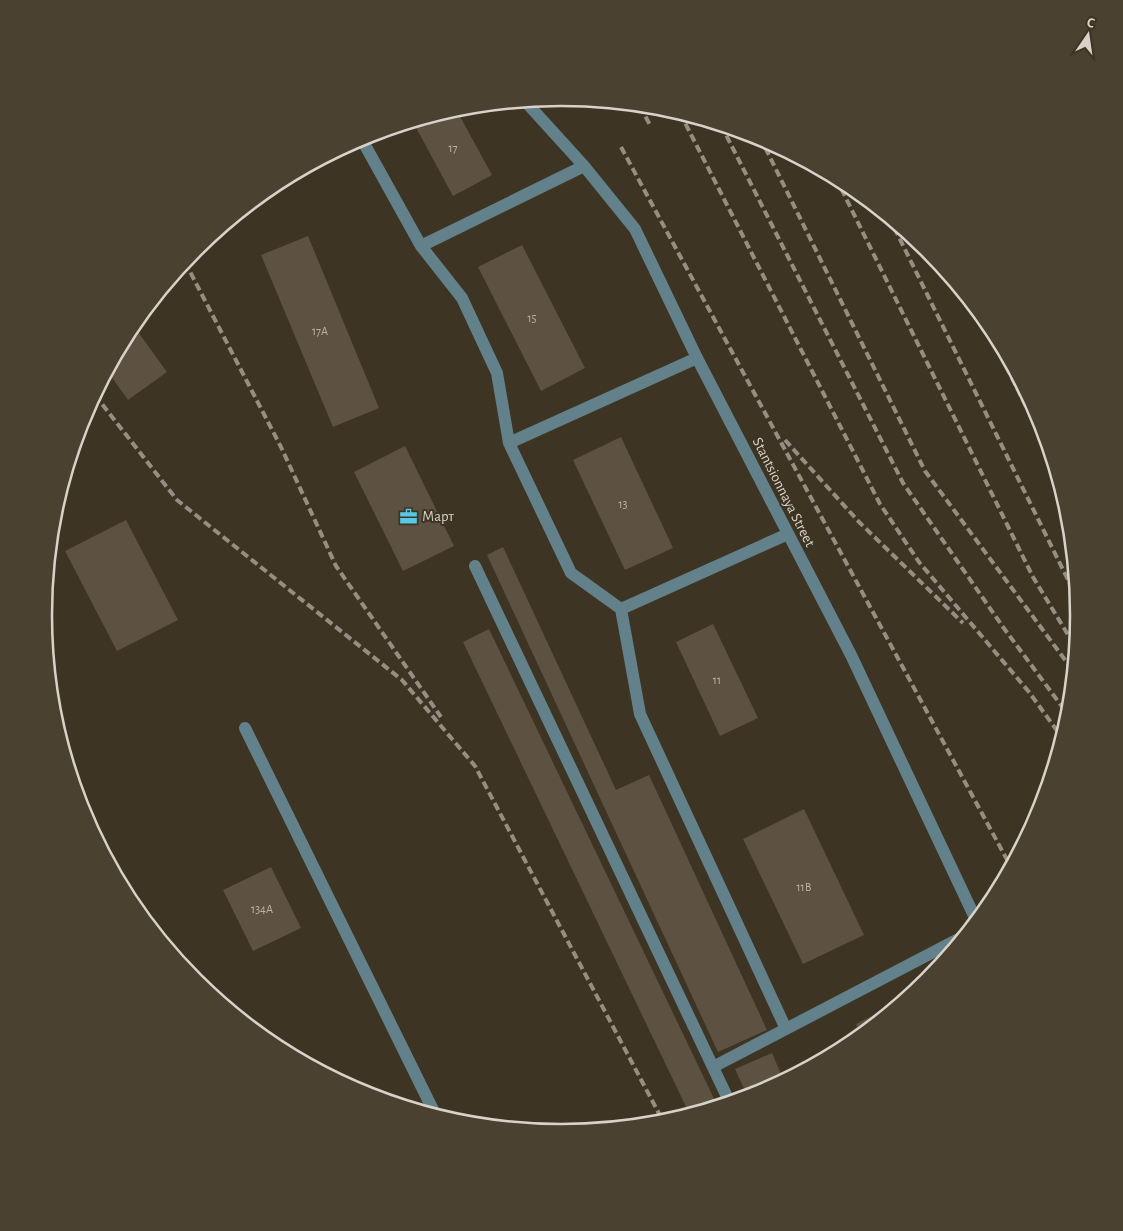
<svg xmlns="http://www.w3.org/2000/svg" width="1123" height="1231" font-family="'Alegreya Sans',sans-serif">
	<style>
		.building { fill: #5d5241 }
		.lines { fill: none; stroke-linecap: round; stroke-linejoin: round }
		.minor { stroke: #62818a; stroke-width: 12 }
		.rail { stroke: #968e82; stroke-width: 4; stroke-dasharray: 8 4; stroke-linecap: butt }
		.labels { text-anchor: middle; stroke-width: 4; stroke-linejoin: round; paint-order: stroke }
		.number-label { font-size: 12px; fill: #b9b2a6 }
		.street-label { font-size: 15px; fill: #d8d2c8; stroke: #3e3424 }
		.poi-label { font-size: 15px; fill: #d8d2c8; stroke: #3e3424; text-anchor: start }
		.rim { fill: none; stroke: #d8d2c8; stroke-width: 2.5 }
	</style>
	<rect width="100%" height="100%" fill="#3e3424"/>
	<path class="building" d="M456,109l36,66 -39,21 -40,-74z
		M308,236l71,172 -46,19 -72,-172z
		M522,245l63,123 -44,23 -63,-124z
		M133,325l34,47 -39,28 -20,-28z
		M621,437l52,111 -48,22 -52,-110z
		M405,446l49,100 -51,25 -49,-99z
		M126,520l52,100 -61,31 -52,-100z
		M503,547l113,243 33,-15 118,255 -49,22 -231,-497z
		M713,624l45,94 -38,18 -44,-94z
		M489,629l229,478 -28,8 -227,-473z
		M804,809l60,126 -61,29 -60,-125z
		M271,867l30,61 -48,23 -30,-61z
		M897,1003l1,3 -37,30 -5,-12z
		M772,1053l12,28 -36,16 -13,-28z"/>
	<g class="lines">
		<path class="minor" d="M525,101l59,65 51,63 62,129 154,297 126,267
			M361,138l60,108 41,52 35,75 12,70 62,130 50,36 167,-75
			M421,246l163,-80
			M509,443l188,-85
			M475,566l255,537
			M621,609l19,105 146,315
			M245,728l191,388
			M713,1067l253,-132"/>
		<path class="rail" d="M640,106l10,19
			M680,113l200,391 39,58 110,130 34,47
			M721,125l182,358 100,144 66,89
			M760,137l165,334 149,201
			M621,147l390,720
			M836,178l197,399 43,71
			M889,217l189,383
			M185,262l96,185 55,119 105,151
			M980,313l72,146
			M95,395l82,105 225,180 73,86 189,357
			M785,440l74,82 104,101"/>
	</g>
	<defs>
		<symbol id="office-bare" viewBox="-9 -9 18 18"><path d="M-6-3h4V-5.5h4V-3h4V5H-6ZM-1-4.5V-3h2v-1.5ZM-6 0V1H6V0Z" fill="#59c8e4" stroke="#3e3424" stroke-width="2.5" paint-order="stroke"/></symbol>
	</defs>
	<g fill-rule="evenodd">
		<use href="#office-bare" x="396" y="504" width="25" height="25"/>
	</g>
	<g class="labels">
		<g class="number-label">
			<text x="453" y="152">17</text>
			<text x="532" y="322">15</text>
			<text x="320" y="335">17А</text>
			<text x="623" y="508">13</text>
			<text x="717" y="684">11</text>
			<text x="804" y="891">11В</text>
			<text x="262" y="913">134А</text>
		</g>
		<g class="street-label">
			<text transform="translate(784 492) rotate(63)" y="5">Stantsionnaya Street</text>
		</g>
		<g class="poi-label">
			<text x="422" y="521">Март</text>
		</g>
	</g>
	<path d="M0 0H1123V1231H0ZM52 615a509 509 0 1 1 1018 0a509 509 0 1 1-1018 0Z" fill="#4a4131" fill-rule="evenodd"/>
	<path class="rim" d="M52 615a509 509 0 1 1 1018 0a509 509 0 1 1-1018 0Z"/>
	<g transform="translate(1088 35) rotate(13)" stroke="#3e3424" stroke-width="4" paint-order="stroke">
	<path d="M0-4L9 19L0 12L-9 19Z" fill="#d8d2c8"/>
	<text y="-8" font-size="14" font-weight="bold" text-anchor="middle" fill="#d8d2c8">С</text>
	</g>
</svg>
